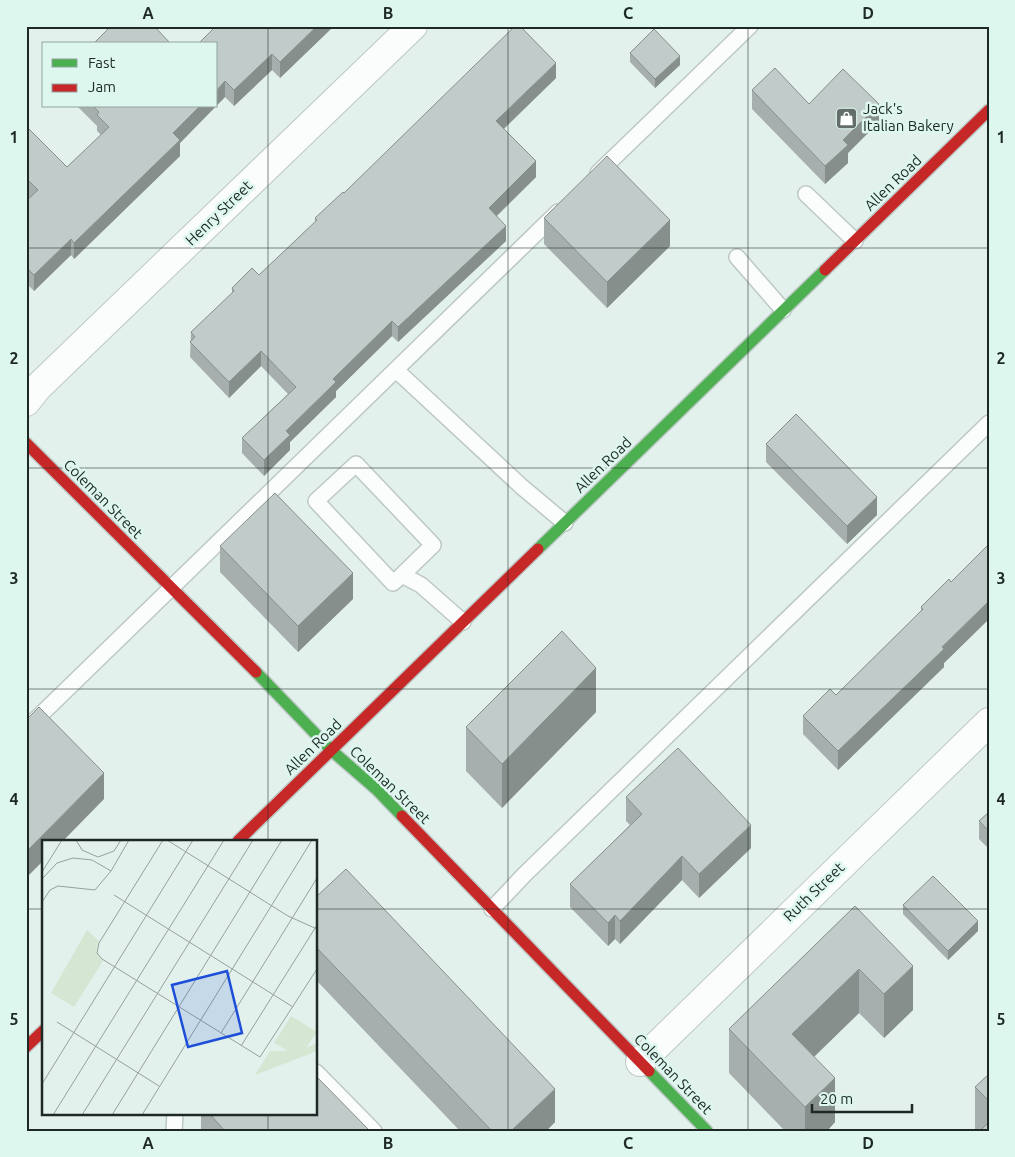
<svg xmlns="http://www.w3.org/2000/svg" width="1015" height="1157" font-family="Ubuntu,sans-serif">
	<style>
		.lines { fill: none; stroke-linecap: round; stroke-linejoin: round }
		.lane-casing { stroke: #bdc8c5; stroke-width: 18 }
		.street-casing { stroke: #bdc8c5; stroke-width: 30 }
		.fast-casing { stroke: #bdc8c5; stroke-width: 14 }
		.jam-casing { stroke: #bdc8c5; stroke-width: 14 }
		.lane { stroke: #fbfdfc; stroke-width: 15 }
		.street { stroke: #fbfdfc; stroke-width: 28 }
		.fast { stroke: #4caf50; stroke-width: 11 }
		.jam { stroke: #c62828; stroke-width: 11 }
		.wall { fill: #a6afae }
		.shaded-wall { fill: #878f8d }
		.building { fill: #c1ccca; stroke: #878f8d }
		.grid { fill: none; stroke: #1e2825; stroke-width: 1; stroke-opacity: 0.55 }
		.labels { text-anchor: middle; stroke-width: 5; stroke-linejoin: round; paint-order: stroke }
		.poi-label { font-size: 15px; fill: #1e2825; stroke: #ddf7ef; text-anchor: start }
		.street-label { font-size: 15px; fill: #1e2825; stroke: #ddf7ef }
		.inset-road { fill: none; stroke: #94a19d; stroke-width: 1 }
		.view { fill: #1d4ed8; fill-opacity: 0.15; stroke: #1d4ed8; stroke-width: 2.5 }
		.inset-edge { fill: none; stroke: #1e2825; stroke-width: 2.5 }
		.neatline { fill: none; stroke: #1e2825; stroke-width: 2 }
		.grid-label { font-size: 16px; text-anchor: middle; font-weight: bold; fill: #1e2825 }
	</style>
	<rect width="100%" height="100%" fill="#e3f1ed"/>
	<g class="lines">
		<defs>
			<path id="lane" d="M598,173l152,-147
				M806,194l49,47
				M737,257l46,53
				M396,370l126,117 43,36
				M402,575l31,-30 -77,-81 -40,37 77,82 9,-8 19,10 42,37
				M26,729l532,-517
				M492,909l32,-34 465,-452
				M316,1072l58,59
				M174,1131l1,-18"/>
			<path id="street" d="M26,402l11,-14 376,-362
				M640,1062l349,-340"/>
			<path id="fast" d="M538,549l287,-279
				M256,672l75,78 45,39 26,27
				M649,1071l58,60"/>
			<path id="jam" d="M825,270l164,-160
				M26,443l230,229
				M402,816l247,255
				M238,841l300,-292
				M26,1047l18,-17"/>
		</defs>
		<use href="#lane" class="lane-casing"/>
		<use href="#street" class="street-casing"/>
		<use href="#fast" class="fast-casing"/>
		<use href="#jam" class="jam-casing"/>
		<use href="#lane" class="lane"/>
		<use href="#street" class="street"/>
		<use href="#fast" class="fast"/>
		<use href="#jam" class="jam"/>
	</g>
	<path class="wall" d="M216,26h118l-54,52 -8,-8 -38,36 -9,-9 -45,46v13l-106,103 -3,-4 -37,36 -8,-8v-82l4,-3 -4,-4v-68l41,41 34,-32 -4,-4v-5l-20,-20h139z
		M630,53l50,12 -25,23 -25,-26z
		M556,78l-52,51 32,48 -39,39 9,25 -108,101 -6,-6 -56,55v6l-46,45v8l-26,26 -22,-23v-15l46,-44 -27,-28 -32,32 -39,-41 1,-25 41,-38v-6l27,-13 56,-53v-4l29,-25z
		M752,90l57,14 70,18 -31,31v10l-23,21 -73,-75z
		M544,218l126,28 -63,62 -63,-64z
		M766,444l111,71 -30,29 -81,-82z
		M989,544v75l-45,44v4l-106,103 -35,-36v-18l33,-21 85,-84v-4l30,-25z
		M220,546l133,53 -55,53 -78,-80z
		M596,712l-94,96 -36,-37v-44z
		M626,797l125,51 -52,50 -17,-18 -62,64 -5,-5 -7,7 -38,-39v-23l60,-59 -4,-4z
		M989,812v37l-10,-10v-18z
		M316,897l239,225 -9,9h-86l-144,-151z
		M903,905l75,26 -30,29 -45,-46z
		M855,906l58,104 -29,28 -25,-25 -45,44 21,65 -8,9h-42l-56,-58v-44z
		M989,1074v57h-14v-44z
		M201,1113h115l54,18h-169z"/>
	<path class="shaded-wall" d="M317,26h17l-54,52v-16z
		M272,54v16l-38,36v-16z
		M680,56v9l-25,23v-9z
		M556,63v15l-60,58v-15z
		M225,81v16l-45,46v13l-106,103v-16l99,-110 27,-27h16v-15z
		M879,104v18l-31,31v10l-23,21v-18l18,-26z
		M536,161v16l-47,46v-15z
		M670,220v26l-63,62v-26z
		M506,226v15l-108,101v-15z
		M71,239v16l-37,36v-16z
		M392,321v15l-56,55v6l-46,45v8l-26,26v-16l22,-29 47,-52z
		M261,351v15l-32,32v-16z
		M877,497v18l-30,29v-18z
		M353,573v26l-55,53v-26z
		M989,601v18l-45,44v4l-106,103v-19z
		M596,668v44l-94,96v-44z
		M104,773v26l-41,42h-19v19l-18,18v-26z
		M751,825v23l-52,50v-24z
		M682,856v24l-62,64v-23z
		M615,915v24l-7,7v-23z
		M978,921v10l-30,29v-9z
		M913,966v44l-29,28v-44z
		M859,969v44l-67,65v-44z
		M835,1078v44l-8,9h-22v-24z
		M555,1089v33l-9,9h-35z"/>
	<path class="building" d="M111,26h43l17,18h-78z
		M216,26h101l-37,36 -8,-8 -38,36 -9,-9 -9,10v-47h-18z
		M515,26h5l36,37 -60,58 40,40 -47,47 17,18 -108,101 -6,-6 -59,58 3,3 -50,49 4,4 -26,25 -22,-22 54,-51 -35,-36 -32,31 -39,-40 5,-5 -4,-5 43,-41 -2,-3 20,-20 7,7 58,-55 -2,-2 28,-26 1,1z
		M654,29l26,27 -25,23 -25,-26z
		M775,68l34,36 34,-35 36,35 -36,36 5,5 -23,21 -73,-76z
		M93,106h107l-27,27 7,7 -106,103 -3,-4 -37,36 -8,-8v-66l12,-11 -12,-12v-52l41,41 42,-40 -12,-12 2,-3z
		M607,156l63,64 -63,62 -63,-64z
		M796,414l81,83 -30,29 -81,-82z
		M275,493l78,80 -55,53 -78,-80z
		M989,544v57l-47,46 2,2 -106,102 -35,-35 27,-27 6,6 87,-86 -2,-2 28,-28 2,3z
		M562,631l34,37 -94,96 -36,-37z
		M39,707l65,66 -78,79v-132z
		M678,748l73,77 -52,49 -17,-18 -62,65 -5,-6 -7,8 -38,-39 72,-70 -16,-17z
		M989,812v19l-10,-10z
		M346,869l209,220 -44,42h-19l-176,-184v-50z
		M933,876l45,45 -30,30 -45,-46z
		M855,906l58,60 -29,28 -25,-25 -67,65 43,44 -30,29 -76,-78z
		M989,1074v27l-14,-14z
		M316,1076l54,55h-145l-16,-18h107z
		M989,1122v9h-9z"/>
	<path class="grid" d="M268,26v815M508,26v1105M748,26v1105M26,248h963M26,468h963M26,689h963M26,909h18M316,909h673M268,1113v18"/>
	<defs>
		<symbol id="shop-square" viewBox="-11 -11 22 22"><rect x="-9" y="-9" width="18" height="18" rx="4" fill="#636e6b" stroke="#ddf7ef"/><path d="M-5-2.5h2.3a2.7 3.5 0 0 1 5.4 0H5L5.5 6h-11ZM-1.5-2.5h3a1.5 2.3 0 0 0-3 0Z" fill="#fff"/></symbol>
	</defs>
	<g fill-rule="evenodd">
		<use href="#shop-square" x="834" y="106" width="25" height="25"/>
	</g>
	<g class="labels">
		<g class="poi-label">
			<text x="863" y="114">Jack's<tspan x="863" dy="17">Italian Bakery</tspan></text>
		</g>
		<g class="street-label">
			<text transform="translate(893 183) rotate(-44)" y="5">Allen Road</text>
			<text transform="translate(219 213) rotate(-44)" y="5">Henry Street</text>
			<text transform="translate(603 465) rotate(-44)" y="5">Allen Road</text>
			<text transform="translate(103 499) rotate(45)" y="5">Coleman Street</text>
			<text transform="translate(313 747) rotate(-44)" y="5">Allen Road</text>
			<text transform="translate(390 785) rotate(44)" y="5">Coleman Street</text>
			<text transform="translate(814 892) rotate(-44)" y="5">Ruth Street</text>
			<text transform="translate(673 1074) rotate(46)" y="5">Coleman Street</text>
		</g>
	</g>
	<g transform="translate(42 840)">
		<rect width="275" height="275" fill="#e3f1ed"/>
		<path d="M45,90l12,11 -3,10 7,10 -29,46 -23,-14zM249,176l26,16 -11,16 11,-5v8l-62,24 15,-24h18l-14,-8z" fill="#d3e7d2"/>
		<path class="inset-road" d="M34,0l6,10 16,7 16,-6 7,-11M121,0l-64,103 -2,10 5,6 158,98 57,-88M125,0l121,76 29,13M69,31l18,-31M0,32l20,-32M0,39l15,-16 16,-5 19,2 19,11M72,55l179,112M0,62l8,-12 8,-4 37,4 16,-19M15,182l102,64M179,193l96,-155M199,206l76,-121M0,244l151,-244M11,275l171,-275M40,275l171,-275M70,275l170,-275M100,275l170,-275"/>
		<path class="view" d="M185,131l15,62 -54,14 -16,-62z"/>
		<rect width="275" height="275" class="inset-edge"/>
	</g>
	<rect width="1015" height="1157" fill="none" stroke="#ddf7ef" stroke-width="55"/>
	<rect x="42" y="42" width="175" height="65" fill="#ddf7ef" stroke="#91a49e"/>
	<rect x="52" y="59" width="25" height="8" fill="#4caf50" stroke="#91a49e"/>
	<text x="88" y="68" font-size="15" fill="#1e2825">Fast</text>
	<rect x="52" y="84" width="25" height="8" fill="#c62828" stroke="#91a49e"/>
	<text x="88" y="92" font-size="15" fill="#1e2825">Jam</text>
	<path d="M812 1104v8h100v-8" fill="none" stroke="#1e2825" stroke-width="2.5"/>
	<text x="820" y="1104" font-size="15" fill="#1e2825" stroke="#ddf7ef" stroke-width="4" paint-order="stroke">20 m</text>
	<rect x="28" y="28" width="960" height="1102" class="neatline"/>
	<g class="grid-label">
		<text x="148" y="19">A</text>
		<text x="388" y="19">B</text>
		<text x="628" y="19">C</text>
		<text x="868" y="19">D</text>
		<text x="14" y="143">1</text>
		<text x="1001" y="143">1</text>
		<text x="14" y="364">2</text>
		<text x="1001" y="364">2</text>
		<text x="14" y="584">3</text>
		<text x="1001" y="584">3</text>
		<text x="14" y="805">4</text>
		<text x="1001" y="805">4</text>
		<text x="14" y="1025">5</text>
		<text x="1001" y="1025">5</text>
		<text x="148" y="1149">A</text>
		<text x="388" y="1149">B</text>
		<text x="628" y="1149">C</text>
		<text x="868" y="1149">D</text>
	</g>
</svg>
